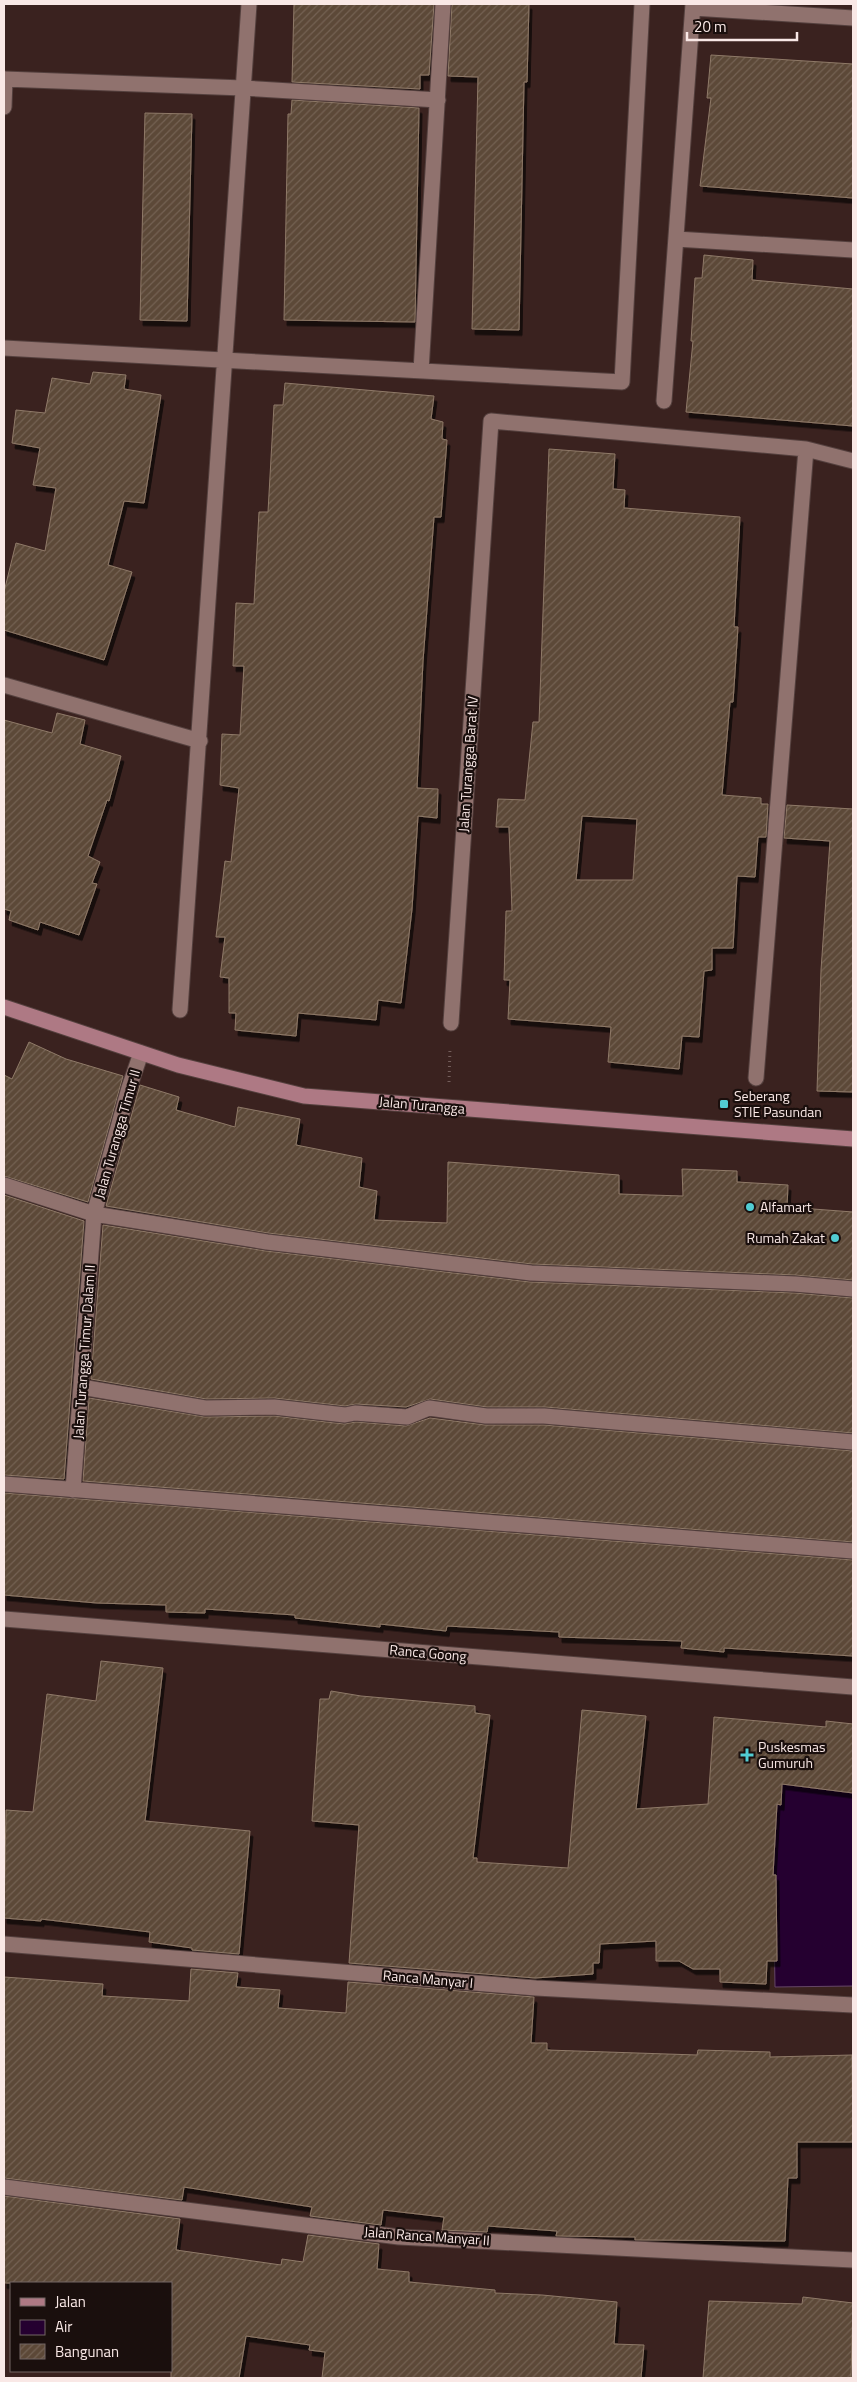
<svg xmlns="http://www.w3.org/2000/svg" width="857" height="2382" font-family="'Titillium Web',sans-serif">
	<style>
		.water { fill: #250030; stroke: #654667 }
		.building { fill: url(#building-hatch); stroke: #8f7a68; fill-rule: evenodd; filter: url(#shadow) }
		.lines { fill: none; stroke-linecap: round; stroke-linejoin: round }
		.street-casing { stroke: #54403e; stroke-width: 17 }
		.secondary-casing { stroke: #54403e; stroke-width: 17 }
		.path { stroke: #745f5c; stroke-width: 3; stroke-dasharray: 1 4; stroke-linecap: butt }
		.street { stroke: #90726e; stroke-width: 15 }
		.secondary { stroke: #ae7984; stroke-width: 15 }
		.poi-dot { fill: #51ccd2; stroke: #1a0f0d; stroke-width: 2 }
		.labels { text-anchor: middle; stroke-width: 4.5; stroke-linejoin: round; paint-order: stroke }
		.street-label { font-size: 14px; fill: #f9e8e6; stroke: #1a0f0d }
		.poi-label { font-size: 14px; fill: #f9e8e6; stroke: #1a0f0d; text-anchor: start }
	</style>
	<defs>
		<pattern id="building-hatch" width="6" height="6" patternUnits="userSpaceOnUse" patternTransform="scale(1.25)"><rect width="6" height="6" fill="#5c4837"/><path d="M-1 1l2-2M0 6l6-6M5 7l2-2" fill="none" stroke="#746254"/></pattern>
		<filter id="shadow"><feDropShadow dx="3" dy="5.5" stdDeviation="0" flood-color="#0009"/></filter>
	</defs>
	<rect width="100%" height="100%" fill="#3a221f"/>
	<path class="water" d="M853,1739v247l-78,1 -4,-247z"/>
	<path class="building" d="M294,4h140l-5,71h-9v14l-128,-7z
		M452,4h77l-2,78h-3l-5,248 -47,-1 6,-252 -30,-1z
		M711,55l142,9v134l-153,-12 11,-88h-4z
		M292,100l127,8 -4,214 -131,-2 4,-206h3z
		M145,113l47,1 -5,207 -47,-1z
		M704,255l49,5 -1,20 101,9v137l-167,-14 7,-71h-2l4,-63h7z
		M93,372l33,3 -2,14 37,6 -17,108 -20,-2 -16,64 24,7 -28,88 -100,-30v-38l12,-49 29,8 11,-63 -23,-3 7,-37 -28,-5 4,-33 29,3 7,-35 38,6z
		M285,383l149,13 -3,23 12,3 -1,17 5,1 -6,77h-7l-11,144 -6,127 21,1 -1,29 -19,-2 -6,93 -11,94 -23,-3 -2,20 -78,-7 -2,23 -61,-6 1,-17h-7v-35l-9,-1 5,-40h-9l9,-76 6,1 8,-74 -19,-3 2,-51 18,1 4,-69h-11l3,-63 18,1 5,-92h9l6,-107h9z
		M549,449l66,5 -2,35 12,1 -1,18 116,9 -6,110h4l-5,75h-3l-8,93 39,3v6h7l-2,33h-8l-3,40 -18,-1 -4,72h-21v22l-8,1 -5,66 -17,-1 -3,33 -71,-7 3,-35 -103,-8 2,-39h-6l2,-69h6l-3,-84h-13l2,-28 27,1 8,-78h6zM582,816l55,3 -4,61h-57z
		M57,713l28,7 -5,24 41,12 -12,45 -2,-1 -19,56 12,6 -8,21 5,1 -18,51 -39,-13 -2,8 -29,-10 2,-9 -7,-2v-189l48,13z
		M787,805l66,4v283l-36,-1 4,-121 9,-129 -46,-3z
		M29,1042l37,17 57,17 -35,126 -84,-26v-101l8,4z
		M140,1085l39,12 -3,13 59,17 3,-20 62,12 -4,26 66,13 -3,29 18,4 -3,29 73,3 1,-61 171,13v19l64,2 -1,-27 55,2v11l51,3 -1,22 66,5v68l-58,-5 -263,-11 -264,-31 -162,-27z
		M4,1195l80,26 -20,258 -60,-4z
		M103,1225l163,26 264,31 264,11 59,5v135l-308,-26h-58l-57,-8 -24,8 -50,-3 -11,2 -71,-8 -68,1 -115,-20z
		M89,1398l116,19 69,-1 70,8 12,-2 50,4 24,-8 55,7h59l309,26v91l-770,-61z
		M4,1493l849,67v96l-129,-8v4l-43,-4 1,-7 -123,-4v-5l-112,-6 -1,5 -66,-7v3l-85,-9v-3l-90,-6v4l-39,-1v-7l-69,-2 -93,-8z
		M101,1661l62,7 -18,153 105,10 -11,123 -47,-4v-2l-43,-6 1,-10 -109,-13v2l-37,-3 2,-108 27,2 14,-118 49,7z
		M331,1691l30,5 114,10v7l15,2 -17,143h4v4l91,6 14,-158 64,6 -10,93 72,-5 6,-87 112,10v-6l27,3v69l-71,-9 -1,21 -4,-1 -4,71h3l1,86h-10l-1,23 -46,-2v-13h-27l-14,-8h-23v-20l-56,3 -1,19h-6v11l-58,4 -186,-15 10,-138 -47,-4 8,-122h9z
		M191,1969l47,4 -2,14 44,3 -2,18 68,5 2,-31 186,15 -3,46h16v7l150,5 1,-5 72,2v5l82,-2 1,87h-56v36h-9l-3,63 -135,-1h-15v-3l-79,-1 1,-5 -69,-5 -1,6 -45,-2 2,-13 -61,-7 -2,15 -71,-9 2,-9 -128,-20 -2,13 -178,-22v-201l99,7 -1,12 87,5z
		M4,2196l176,23 -4,31 105,15 1,-6 21,3 5,-27 71,9 -2,25 32,3v10l86,8v3l47,2 75,7 -3,42 30,1 -3,33h-319l3,-26 -16,-2 1,-5 -64,-9 -7,42h-68v-95h-167z
		M803,2297l50,6 -2,75h-148l6,-77 93,3z"/>
	<g class="lines">
		<defs>
			<path id="street" d="M693,8l160,10
				M4,79l239,9 195,12
				M4,107l1,-28
				M676,239l177,11
				M4,348l618,34 20,-378
				M421,371l22,-367
				M664,401l29,-397
				M4,685l196,56
				M180,1010l69,-1006
				M451,1023l40,-602 315,28 47,12
				M756,1078l50,-629
				M4,1185l90,29 173,28 264,31 264,11 58,5
				M81,1387l124,21 69,-1 71,8 10,-2 52,4 22,-9 57,8h58l309,26
				M4,1484l849,67
				M73,1490l21,-276 35,-126 12,-35
				M4,1619l849,68
				M4,1944l532,44 317,17
				M4,2187l395,50 454,23"/>
			<path id="secondary" d="M4,1007l174,58 126,31 549,43"/>
		</defs>
		<use href="#street" class="street-casing"/>
		<use href="#secondary" class="secondary-casing"/>
		<path class="path" d="M449,1082l1,-34"/>
		<use href="#street" class="street"/>
		<use href="#secondary" class="secondary"/>
	</g>
	<g class="poi-dot">
		<rect x="719" y="1099" width="10" height="10" rx="2.5"/>
		<circle cx="750" cy="1207" r="5"/>
		<circle cx="835" cy="1238" r="5"/>
		<path d="M744.5 1747.5h5v5h5v5h-5v5h-5v-5h-5v-5h5z"/>
	</g>
	<g class="labels">
		<g class="street-label">
			<text transform="translate(468 764) rotate(-86)" y="5">Jalan Turangga Barat IV</text>
			<text transform="translate(422 1105) rotate(5)" y="5">Jalan Turangga</text>
			<text transform="translate(117 1134) rotate(-74)" y="5">Jalan Turangga Timur II</text>
			<text transform="translate(84 1352) rotate(-86)" y="5">Jalan Turangga Timur Dalam II</text>
			<text transform="translate(428 1653) rotate(5)" y="5">Ranca Goong</text>
			<text transform="translate(428 1979) rotate(5)" y="5">Ranca Manyar I</text>
			<text transform="translate(427 2236) rotate(4)" y="5">Jalan Ranca Manyar II</text>
		</g>
		<g class="poi-label">
			<text x="734" y="1101">Seberang<tspan x="734" dy="16">STIE Pasundan</tspan></text>
			<text x="760" y="1212">Alfamart</text>
			<text x="825" y="1243" text-anchor="end">Rumah Zakat</text>
			<text x="758" y="1752">Puskesmas<tspan x="758" dy="16">Gumuruh</tspan></text>
		</g>
	</g>
	<rect width="857" height="2382" fill="none" stroke="#f9e8e6" stroke-width="10"/>
	<rect x="10" y="2282" width="162" height="90" fill="#1a0f0d" stroke="#736664"/>
	<rect x="20" y="2298" width="25" height="8" fill="#ae7984" stroke="#736664"/>
	<text x="55" y="2307" font-size="15" fill="#f9e8e6">Jalan</text>
	<rect x="20" y="2320" width="25" height="15" fill="#250030" stroke="#736664"/>
	<text x="55" y="2332" font-size="15" fill="#f9e8e6">Air</text>
	<rect x="20" y="2344" width="25" height="15" fill="url(#building-hatch)" stroke="#736664"/>
	<text x="55" y="2357" font-size="15" fill="#f9e8e6">Bangunan</text>
	<path d="M687 32v8h110v-8" fill="none" stroke="#f9e8e6" stroke-width="2.5"/>
	<text x="694" y="32" font-size="15" fill="#f9e8e6" stroke="#1a0f0d" stroke-width="4" paint-order="stroke">20 m</text>
</svg>
